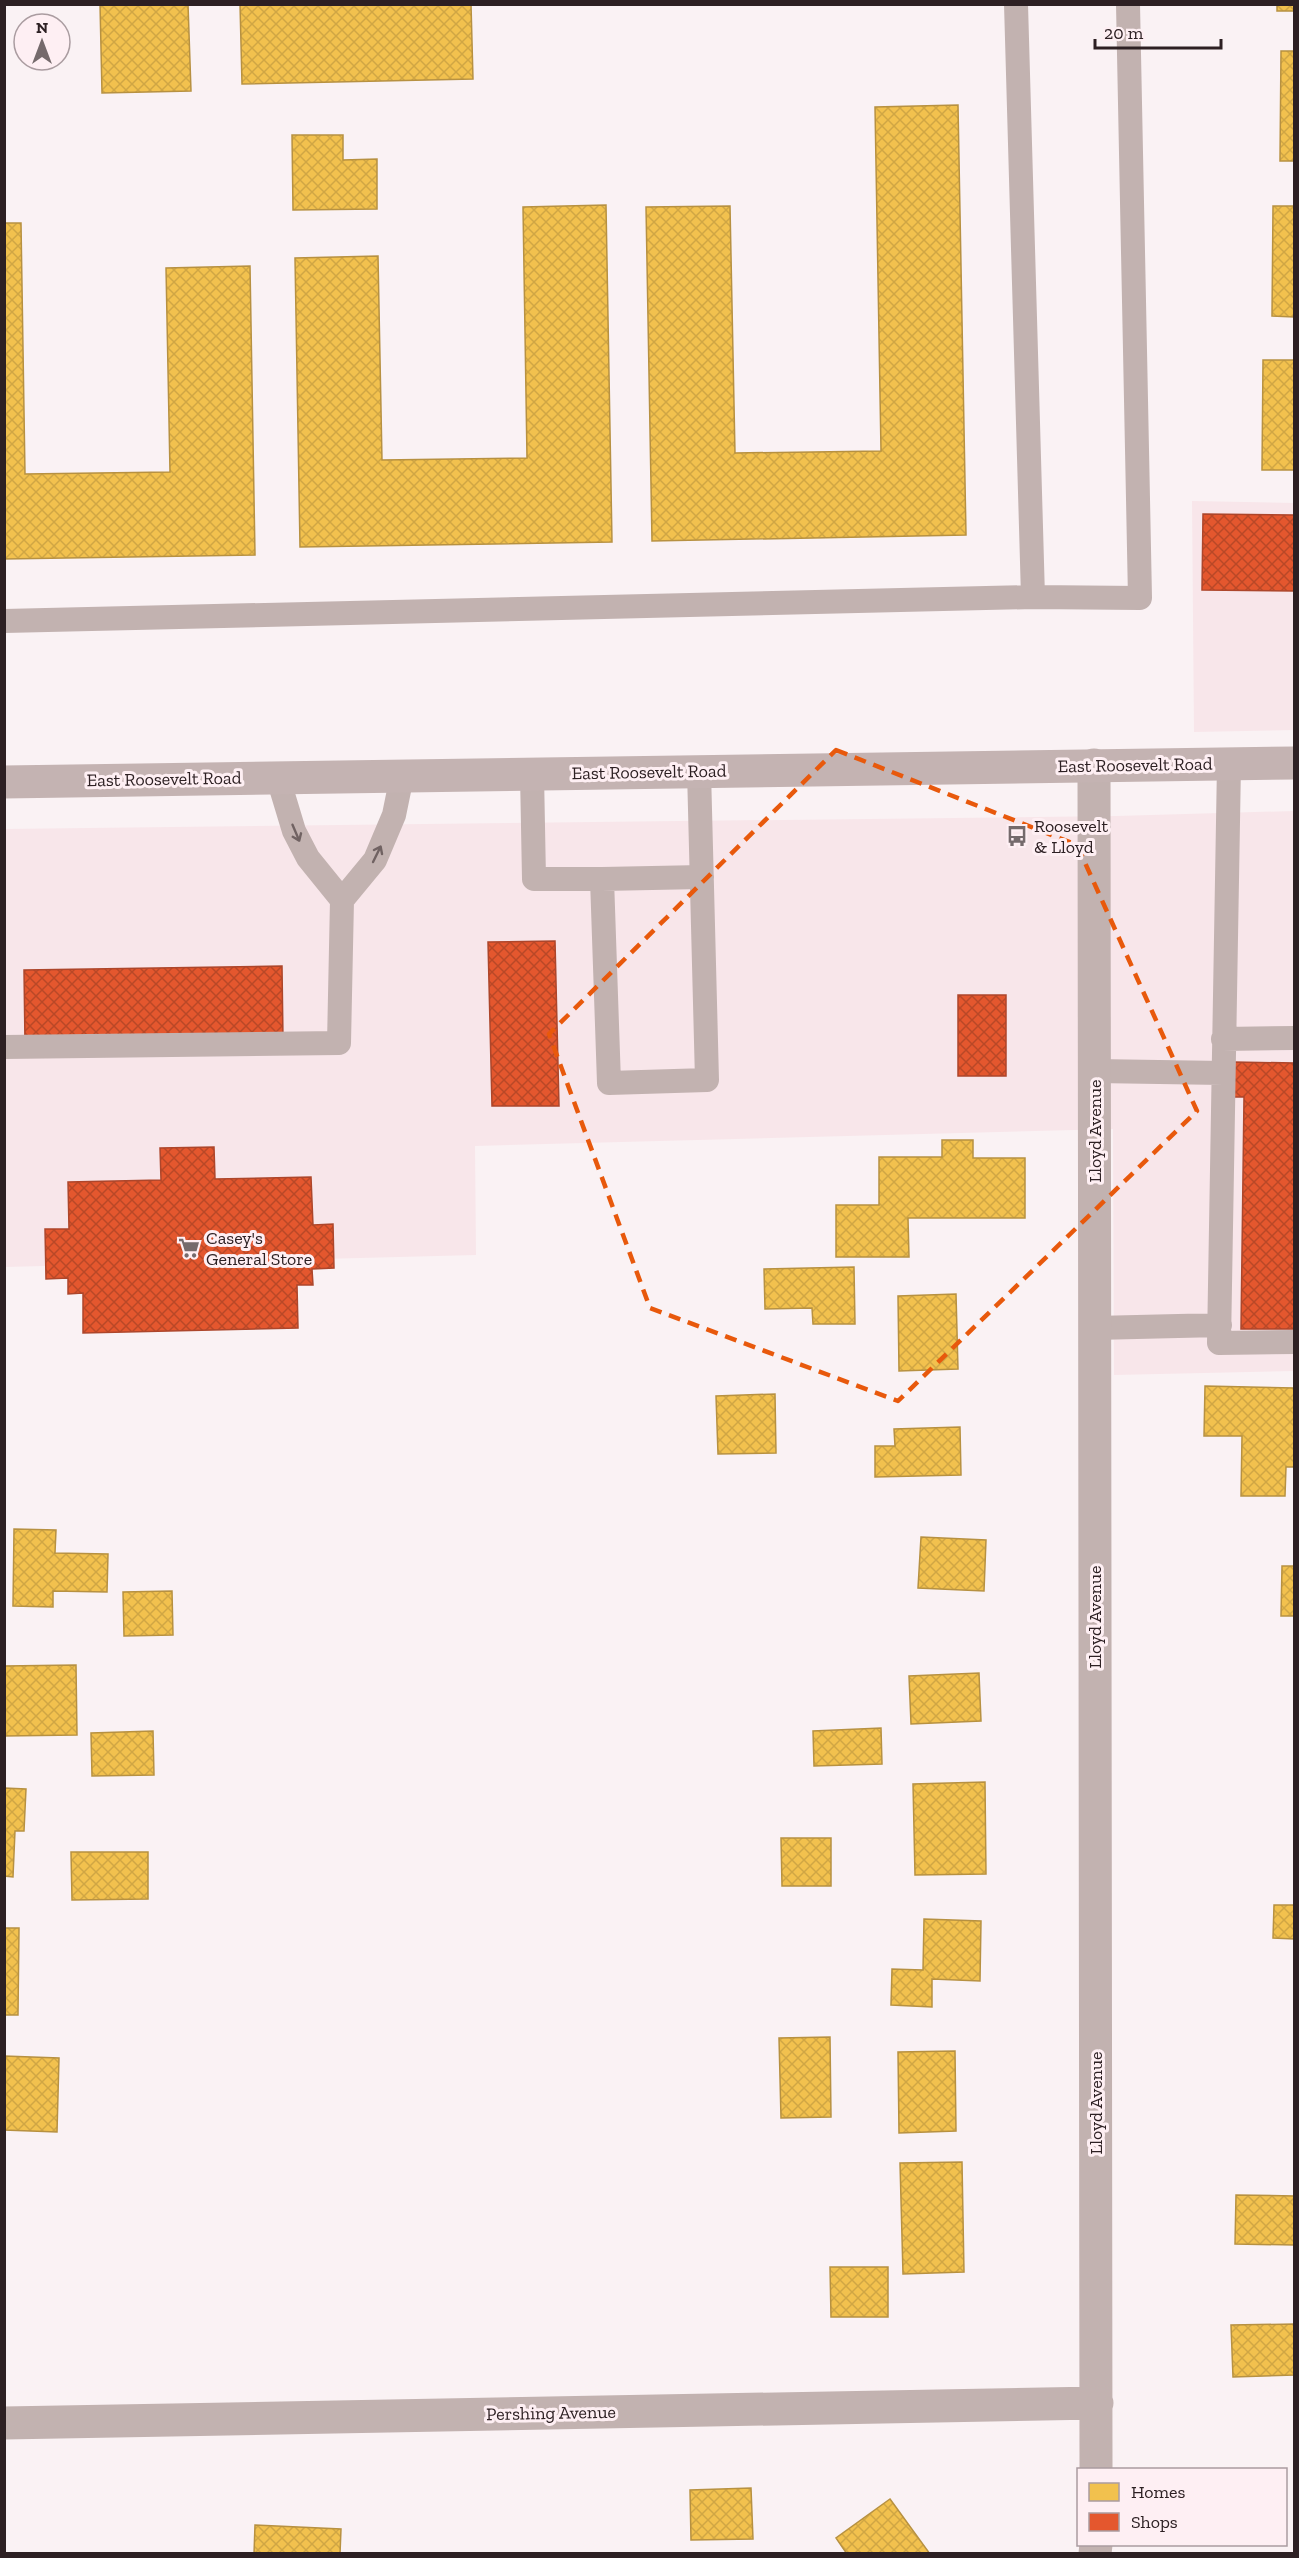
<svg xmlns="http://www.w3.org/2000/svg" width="1299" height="2558" font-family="'Zilla Slab',serif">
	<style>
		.built { fill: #f8e6ea }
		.homes { fill: url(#homes-cross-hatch); stroke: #b79141; stroke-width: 1.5 }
		.shops { fill: url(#shops-cross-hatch); stroke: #ad462b; stroke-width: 1.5 }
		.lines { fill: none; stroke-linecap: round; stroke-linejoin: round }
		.service { stroke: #c2b2b0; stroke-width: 24 }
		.minor { stroke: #c2b2b0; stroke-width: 33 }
		.primary { stroke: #c4b3b2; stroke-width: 33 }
		.oneway { stroke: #706262 }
		.marked { fill: none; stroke: #e8590c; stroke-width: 4.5; stroke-dasharray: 12 8; stroke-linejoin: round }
		.labels { text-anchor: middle; stroke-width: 6; stroke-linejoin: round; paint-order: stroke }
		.street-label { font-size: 18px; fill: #2d2023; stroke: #feeff3 }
		.poi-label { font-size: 18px; fill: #2d2023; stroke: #feeff3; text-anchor: start }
	</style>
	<defs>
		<pattern id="homes-cross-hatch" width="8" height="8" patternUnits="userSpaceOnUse" patternTransform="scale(1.5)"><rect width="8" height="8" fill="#f2c14e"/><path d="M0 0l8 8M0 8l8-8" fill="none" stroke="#d0a644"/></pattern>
		<pattern id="shops-cross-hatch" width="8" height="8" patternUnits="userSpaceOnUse" patternTransform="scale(1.5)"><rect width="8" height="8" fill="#e4572e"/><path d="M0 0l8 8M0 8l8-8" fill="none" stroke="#b94827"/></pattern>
	</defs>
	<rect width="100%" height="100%" fill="#faf2f4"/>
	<path class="built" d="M1192,501l102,2v227l-100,2z
		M1294,811v560l-180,4 -1,-246 -638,17 1,109 -471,12 -1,-438 1112,-13z"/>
	<path class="homes" d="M100,4h88l3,87 -89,2z
		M240,4h231l2,75 -231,5z
		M1277,4h17v7h-17z
		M1281,51h13v110h-14z
		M958,105l8,430 -314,6 -6,-334 84,-1 5,247 146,-2 -6,-344z
		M292,135h51v25l34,-1v50l-84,1z
		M606,205l6,337 -312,5 -5,-289 83,-2 4,204 145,-2 -4,-251z
		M1273,206h21v111l-22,-1z
		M4,223h17l4,251 145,-2 -4,-204 84,-2 5,289 -251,4z
		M1263,360h31v110h-32z
		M942,1140h31v18h52v60h-117l1,39h-73v-52h43v-48h63z
		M854,1267l1,57h-42l-1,-16 -47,1 -1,-40z
		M956,1294l2,75 -59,2 -1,-75z
		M1205,1386l89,2v79h-8l-1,29h-44l1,-60h-38z
		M775,1394l1,59 -58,1 -2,-58z
		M960,1427l1,48 -86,2v-31h20l-1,-17z
		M14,1529l42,1 -1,23 53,1 -1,38 -54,-1v16l-40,-1z
		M921,1537l65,3 -2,51 -66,-3z
		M1282,1566h12v50h-13z
		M172,1591l1,44 -49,1 -1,-44z
		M76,1665l1,70 -73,1v-70z
		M979,1673l2,48 -70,3 -2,-48z
		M881,1728l1,36 -68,2 -1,-35z
		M153,1731l1,44 -62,1 -1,-43z
		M985,1782l1,92 -71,1 -2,-91z
		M4,1788l22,1 -2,42h-9l-2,46 -9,-1z
		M781,1838h50v48h-49z
		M71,1852h77v47l-76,1z
		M1274,1905h20v34l-21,-1z
		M924,1919l57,2 -1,60 -48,-2v28l-41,-2 1,-36 31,1z
		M4,1928h15l-1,87h-14z
		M830,2037l1,80 -50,1 -2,-80z
		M955,2051l1,80 -57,2 -1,-81z
		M4,2056l55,2 -2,74 -53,-2z
		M962,2162l2,110 -61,2 -3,-111z
		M1236,2195l58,1v49l-59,-1z
		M830,2267h58v50h-57z
		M1294,2324v51l-61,2 -2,-52z
		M751,2488l2,51 -62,1 -1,-50z
		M890,2499l40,55h-83l-11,-16z
		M255,2525l86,4 -1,25h-86z"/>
	<path class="shops" d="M1203,514l91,1v76l-92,-1z
		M555,941l4,165h-67l-4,-164z
		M282,966l1,73 -258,4 -1,-73z
		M958,995h48v81h-48z
		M1234,1062l60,1v266h-53l3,-232h-10z
		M214,1147l1,32 96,-2 2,48 20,-1 1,44 -22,1 1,16h-16l1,43 -215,5v-40l-15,1v-16l-22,1 -1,-50h24l-1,-47 93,-2 -1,-32z"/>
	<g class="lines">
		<path class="service" d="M1033,597l107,1 -12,-594
			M4,621l1029,-24 -17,-593
			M1229,764l-10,579 75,-1
			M532,774l2,105h68l7,204 98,-3 -8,-309
			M278,778l16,53 14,27 34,42
			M602,879l100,-2
			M1223,1039l71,-1
			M4,1047l335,-4 3,-143 33,-40 19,-45 8,-39
			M1095,1071l128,2
			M1095,1328l125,-3"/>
		<path class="minor" d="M1094,765l2,1705
			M4,2423l1093,-20
			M1095,2554l1,-10"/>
		<path class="primary" d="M4,782l1290,-19"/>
	</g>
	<defs><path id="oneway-shaft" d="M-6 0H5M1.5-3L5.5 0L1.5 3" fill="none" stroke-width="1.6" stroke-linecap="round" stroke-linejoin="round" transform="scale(1.5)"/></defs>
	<g class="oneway">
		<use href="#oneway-shaft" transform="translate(296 833) rotate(67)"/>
		<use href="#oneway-shaft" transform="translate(377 854) rotate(-64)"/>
	</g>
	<path class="marked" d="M836,750l241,95 120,266 -299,290 -248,-93 -101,-274z"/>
	<defs>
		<symbol id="bus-bare" viewBox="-9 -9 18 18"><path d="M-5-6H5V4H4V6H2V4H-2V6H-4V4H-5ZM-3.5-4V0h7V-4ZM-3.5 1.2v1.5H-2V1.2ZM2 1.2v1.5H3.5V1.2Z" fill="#756a6c" stroke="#feeff3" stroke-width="2.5" paint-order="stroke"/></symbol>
		<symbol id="supermarket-bare" viewBox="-9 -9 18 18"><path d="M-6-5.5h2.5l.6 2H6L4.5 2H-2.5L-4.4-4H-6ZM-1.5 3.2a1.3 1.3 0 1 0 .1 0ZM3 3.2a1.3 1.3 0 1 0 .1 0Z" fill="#756a6c" stroke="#feeff3" stroke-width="2.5" paint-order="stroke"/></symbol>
	</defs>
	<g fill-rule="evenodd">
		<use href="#bus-bare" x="1002" y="821" width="30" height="30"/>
		<use href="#supermarket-bare" x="174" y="1233" width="30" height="30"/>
	</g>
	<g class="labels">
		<g class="street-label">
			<text transform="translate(1135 765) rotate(-1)" y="6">East Roosevelt Road</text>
			<text transform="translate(649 772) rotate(-1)" y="6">East Roosevelt Road</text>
			<text transform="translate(164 779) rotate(-1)" y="6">East Roosevelt Road</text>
			<text transform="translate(1095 1131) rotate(-90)" y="6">Lloyd Avenue</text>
			<text transform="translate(1095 1617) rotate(-90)" y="6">Lloyd Avenue</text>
			<text transform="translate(1096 2103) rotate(-90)" y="6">Lloyd Avenue</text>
			<text transform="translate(551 2413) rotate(-1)" y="6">Pershing Avenue</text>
		</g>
		<g class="poi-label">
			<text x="1034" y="832">Roosevelt<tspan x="1034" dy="21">&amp; Lloyd</tspan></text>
			<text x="206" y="1244">Casey's<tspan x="206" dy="21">General Store</tspan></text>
		</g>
	</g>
	<rect width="1299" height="2558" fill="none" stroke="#2d2023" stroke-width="12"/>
	<rect x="1077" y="2468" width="210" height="78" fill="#feeff3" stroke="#aa9ca0" stroke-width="1.5"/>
	<rect x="1089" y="2483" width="30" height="18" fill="#f2c14e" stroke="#aa9ca0" stroke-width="1.5"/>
	<text x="1131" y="2498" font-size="18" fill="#2d2023">Homes</text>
	<rect x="1089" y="2513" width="30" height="18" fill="#e4572e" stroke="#aa9ca0" stroke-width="1.5"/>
	<text x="1131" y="2528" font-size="18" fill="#2d2023">Shops</text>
	<g transform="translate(42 42)"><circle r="28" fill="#feeff3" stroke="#aa9ca0" stroke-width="1.5"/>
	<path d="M0-4.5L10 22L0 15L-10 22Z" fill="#756a6c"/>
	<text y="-9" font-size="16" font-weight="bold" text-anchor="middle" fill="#2d2023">N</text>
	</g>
	<path d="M1095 39v9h126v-9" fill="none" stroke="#2d2023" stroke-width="3"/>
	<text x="1104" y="39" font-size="18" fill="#2d2023" stroke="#feeff3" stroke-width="4.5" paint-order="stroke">20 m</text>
</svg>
